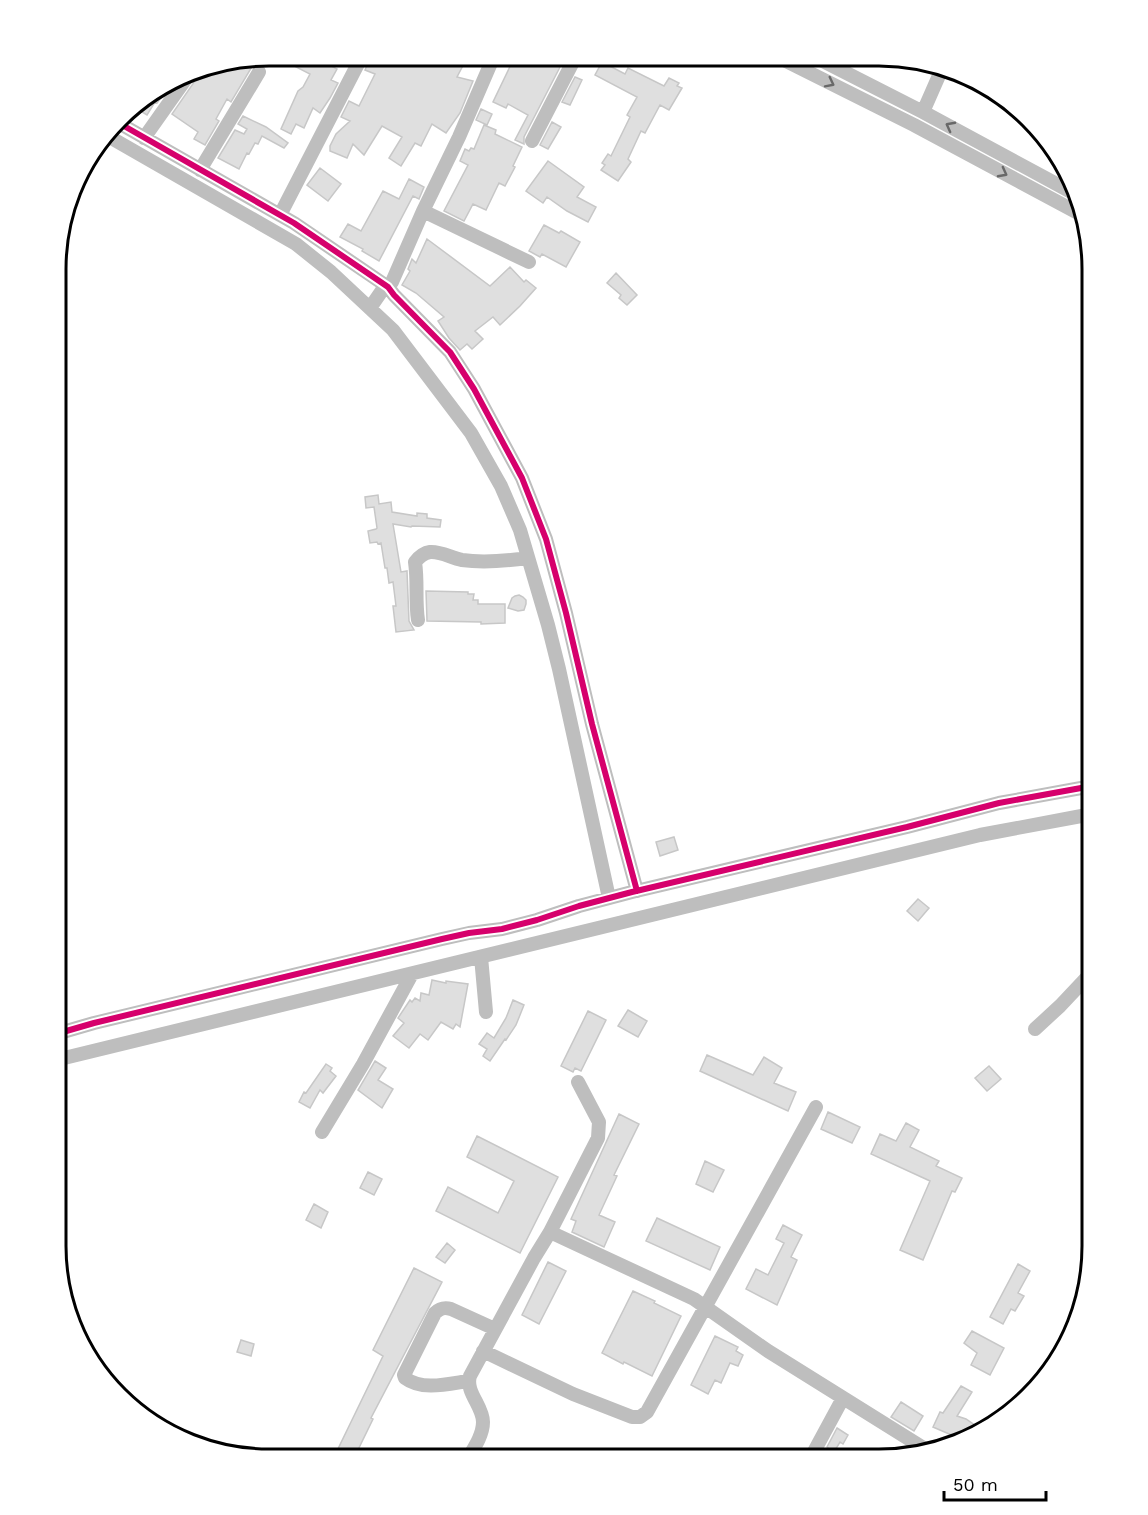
<svg xmlns="http://www.w3.org/2000/svg" width="1148" height="1515" font-family="'Work Sans',sans-serif">
	<style>
		.building { fill: #dfdfdf; stroke: #c7c7c7; stroke-width: 1.5 }
		.lines { fill: none; stroke-linecap: round; stroke-linejoin: round }
		.minor { stroke: #bebebe; stroke-width: 14 }
		.cycleway-casing { stroke: #fff; stroke-width: 10 }
		.cycleway { stroke: #d6006c; stroke-width: 6 }
		.oneway { stroke: #686868 }
		.rim { fill: none; stroke: #000; stroke-width: 3 }
	</style>
	<rect width="100%" height="100%" fill="#fff"/>
	<path class="building" d="M275,56h38l24,13 -6,11 7,3 -8,15 -10,15 -7,-5 -9,20 -8,-4 -5,10 -10,-5 17,-38 5,-4 7,-13z
		M371,56h97l-11,21 16,4 -13,32 -14,20 -14,-9 -11,22 -6,-3 -14,23 -12,-8 13,-21 -20,-11 -18,29 -11,-11 -6,14 -17,-7v-5l6,-12 14,-13 -9,-4 8,-16 10,5 16,-32 -10,-4z
		M515,56h49l-5,13 -35,68v7l-9,-4 13,-25 -20,-11 -2,4 -13,-6z
		M256,58l-4,7h1l-22,37 -4,-3 -11,20 3,2 -14,24 -11,-6 4,-7 -26,-18 25,-36 2,-5 -1,-5z
		M602,62l23,12 3,-6 36,18 5,-8 10,5 -2,3 5,2 -13,22 -9,-5 -15,28 -4,-2 -13,28 3,3 -13,19 -17,-11 4,-5 -3,-2 6,-9 3,2 19,-39 -3,-2 10,-18 -42,-22z
		M575,77l7,3 -12,25 -8,-3z
		M172,83l-15,20 -2,-1 -8,13 -15,-9z
		M481,109l11,5 -5,11 -11,-5z
		M243,116l23,11 22,16 -4,5 -22,-12 -4,8 -3,-1 -6,11 -2,-1 -8,16 -21,-11 17,-28 9,4 3,-5 -9,-5z
		M552,122l9,5 -13,22 -8,-4z
		M484,125l12,5 -1,4 27,13 -9,19 2,1 -10,19 -6,-3 -13,27 -13,-6 -9,17 -20,-10 24,-46 -8,-4 5,-12 4,2 2,-3 3,1z
		M548,161l36,26 -7,10 19,10 -8,15 -21,-11 -20,-14 -4,6 -17,-12z
		M320,168l21,16 -13,17 -21,-16z
		M409,179l15,8 -5,12 -6,-3 -34,65 -17,-10 1,-2 -23,-12 8,-13 13,7 22,-40 16,8z
		M544,225l15,8 2,-2 19,11 -14,25 -24,-13 -2,3 -11,-6z
		M427,239l63,47 20,-19 14,15 2,-2 10,8 -16,18 -20,19 -7,-8 -18,14 8,8 -11,10 -5,-5 -7,6 -11,-12 -11,-17 6,-4 -28,-24 -14,-8 8,-14 -2,-2 4,-10 4,4z
		M616,273l21,22 -10,10 -8,-7 2,-3 -14,-12z
		M378,495l1,9 12,-2 1,10 25,4v-3l10,1v4l14,2 -1,7 -28,-1 -1,1 -18,-3 8,48 6,-1 2,50 5,9 -18,2 -3,-26h3l-3,-24 -4,1 -2,-15h-2l-4,-25 -3,1 -1,-2 -7,1 -2,-12 8,-2 1,-1 -3,-21 -8,1 -1,-11z
		M426,591l42,1v2h6l-1,6h5v4h27v19l-24,1v-2l-54,-1z
		M519,595l4,2 3,3v4l-2,6 -6,1 -10,-3 4,-10 3,-2z
		M674,837l4,13 -18,6 -4,-14z
		M918,899l11,9 -11,13 -11,-10z
		M432,980l14,3v-2l22,3 -8,43 -4,-3 -3,5 -12,-7 -13,18 -8,-6 -11,14 -16,-12 11,-13 -6,-5 12,-18 2,2 3,-4 5,3 1,-8 8,2z
		M513,1000l11,5 -8,20 -10,15 -1,-1 -15,22 -7,-5 4,-7 -8,-5 8,-11 7,5 12,-20z
		M628,1010l19,11 -9,16 -20,-11z
		M588,1011l18,9 -25,51 -6,-3 -2,4 -12,-6z
		M707,1055l46,20 11,-18 18,11 -8,15 22,9 -8,19 -88,-40z
		M375,1061l11,7 -8,12 15,9 -11,19 -24,-18z
		M326,1064l6,4 -2,3 6,5 -13,17 -3,-3 -10,18 -11,-6 5,-10 2,1z
		M989,1066l12,13 -14,12 -12,-13z
		M828,1112l32,15 -8,16 -31,-14z
		M619,1114l20,10 -25,51 3,1 -18,39 16,7 -11,25 -32,-15 4,-11 -5,-2z
		M906,1123l13,7 -9,17 29,14 -3,5 26,12 -7,14 -3,-1 -29,69 -23,-10 30,-69 -59,-27 9,-20 16,7z
		M477,1136l81,41 -38,76 -84,-42 12,-24 50,26 16,-32 -47,-24z
		M705,1161l19,9 -11,22 -17,-8z
		M368,1172l14,7 -8,16 -14,-7z
		M314,1204l14,8 -7,16 -15,-8z
		M657,1218l63,29 -10,23 -64,-29z
		M783,1225l19,10 -11,22 6,3 -20,45 -31,-16 10,-20 12,6 16,-32 -8,-4z
		M447,1243l8,7 -10,13 -9,-6z
		M548,1262l18,9 -27,53 -17,-9z
		M1018,1264l12,7 -12,22 6,3 -9,15 -4,-2 -8,15 -13,-7z
		M414,1268l28,14 -71,136 2,1 -19,39h-8l-10,-5 47,-97 -10,-6z
		M633,1291l22,10 -1,2 27,13 -29,60 -28,-14 -1,2 -21,-11z
		M972,1331l32,17 -14,27 -19,-10 6,-12 -13,-10z
		M715,1336l23,11 -2,4 7,4 -5,11 -8,-3 -9,20 -6,-3 -7,14 -17,-9z
		M241,1340l13,4 -3,12 -14,-4z
		M961,1386l11,6 -15,24 9,3 16,11 -8,7 -11,3 -30,-13 7,-15 3,1z
		M901,1402l22,14 -9,15 -23,-14z
		M837,1428l11,7 -5,9 -3,-2 -6,10 -7,-5z"/>
	<g class="lines">
		<path class="minor" d="M778,57l136,68 166,89
			M815,57l108,55 152,82
			M923,112l18,-41
			M117,122l177,101 94,64 6,8 56,57 24,37 48,89 24,61 20,74 26,111 45,167
			M106,135l190,109 35,28 62,58 78,103 30,53 19,44 28,95 11,44 50,229
			M144,138l46,-65
			M532,141l44,-85
			M200,170l59,-98
			M423,211l106,51
			M280,215l82,-159
			M370,308l11,-16 11,-10 31,-71 36,-74 35,-81
			M418,620c-3,-20 0,-38 -3,-58 4,-5 8,-9 15,-10 11,-1 21,6 32,8 21,3 44,1 66,-2
			M481,957l5,55
			M1035,1029l25,-23 32,-34
			M56,1034l38,-11 348,-84 27,-6 33,-4 35,-9 42,-14 53,-14 275,-65 92,-24 93,-17
			M56,1060l924,-225 112,-21
			M322,1132l41,-68 49,-90
			M550,1232l48,-94 1,-16 -21,-40
			M483,1351l90,43 59,23h8l7,-5 169,-305
			M468,1381c-20,3 -46,10 -63,-3l-1,-3 31,-62c5,-5 9,-6 16,-4l44,20
			M468,1458c6,-10 15,-23 15,-36 0,-16 -18,-30 -13,-46l64,-118 16,-26 144,67 74,52 157,98
			M810,1459l33,-61"/>
		<defs>
			<path id="cycleway" d="M117,122l177,101 94,64 6,8 56,57 24,37 48,89 24,61 20,74 26,111 45,167
				M56,1034l38,-11 348,-84 27,-6 33,-4 35,-9 42,-14 53,-14 275,-65 92,-24 93,-17"/>
		</defs>
		<use href="#cycleway" class="cycleway-casing"/>
		<use href="#cycleway" class="cycleway"/>
	</g>
	<defs><path id="oneway-chevron" d="M-2-3.5L2.5 0L-2 3.5" fill="none" stroke-width="1.6" stroke-linecap="round" stroke-linejoin="round" transform="scale(1.5)"/></defs>
	<g class="oneway">
		<use href="#oneway-chevron" transform="translate(830 83) rotate(27)"/>
		<use href="#oneway-chevron" transform="translate(950 126) rotate(-152)"/>
		<use href="#oneway-chevron" transform="translate(1003 173) rotate(28)"/>
	</g>
	<path d="M0 0H1148V1515H0ZM269 66H879A203 203 0 0 1 1082 269V1246A203 203 0 0 1 879 1449H269A203 203 0 0 1 66 1246V269A203 203 0 0 1 269 66Z" fill="#fff" fill-rule="evenodd"/>
	<path class="rim" d="M269 66H879A203 203 0 0 1 1082 269V1246A203 203 0 0 1 879 1449H269A203 203 0 0 1 66 1246V269A203 203 0 0 1 269 66Z"/>
	<path d="M944 1491v9h102v-9" fill="none" stroke="#000000" stroke-width="3"/>
	<text x="953" y="1491" font-size="18" fill="#000000" stroke="#ffffff" stroke-width="4.5" paint-order="stroke">50 m</text>
</svg>
